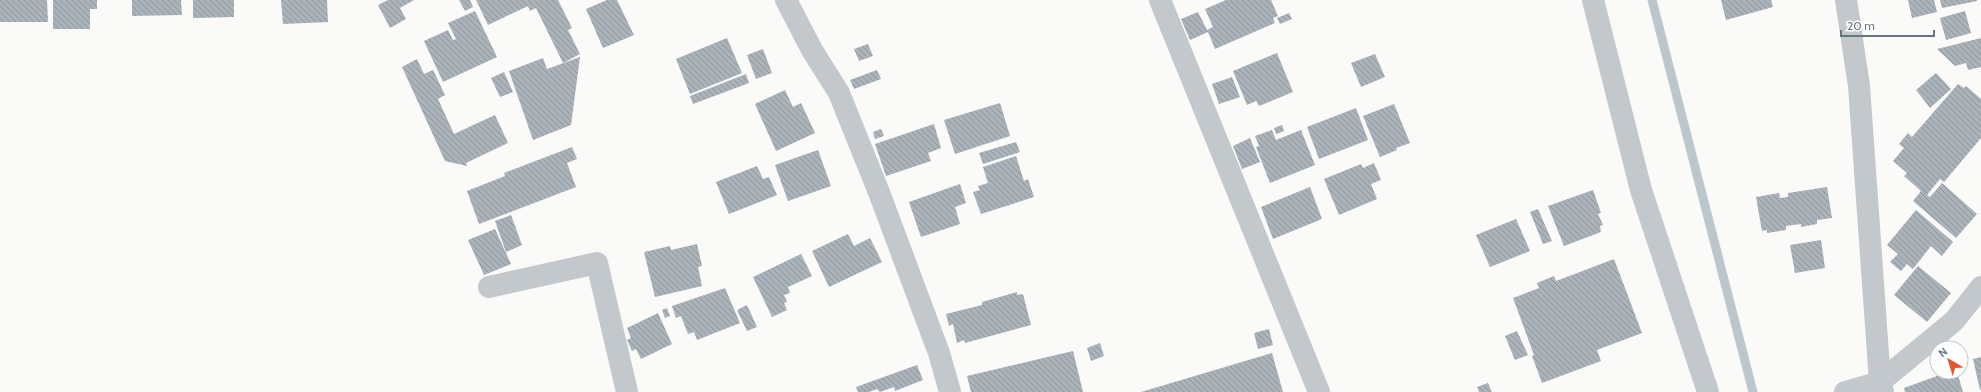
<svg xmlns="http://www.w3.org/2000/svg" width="1981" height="392" font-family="Cabin,sans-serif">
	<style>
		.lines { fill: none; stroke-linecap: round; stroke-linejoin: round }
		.stream { stroke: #bbc7cb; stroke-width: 9 }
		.building { fill: url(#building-back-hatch) }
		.minor { stroke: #c3c8cc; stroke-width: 22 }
		.tertiary { stroke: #c3c8cc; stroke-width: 22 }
	</style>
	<defs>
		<pattern id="building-back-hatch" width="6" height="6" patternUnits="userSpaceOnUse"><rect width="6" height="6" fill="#aab3b9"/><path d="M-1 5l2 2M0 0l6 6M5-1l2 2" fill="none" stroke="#8e969c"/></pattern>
	</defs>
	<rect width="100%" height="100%" fill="#fafaf8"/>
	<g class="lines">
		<path class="stream" d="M1652,0l101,392"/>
	</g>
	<path class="building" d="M0,0h47l1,22h-48z
		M53,0h44v9h-7v20h-37z
		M132,0h49l1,15 -50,1z
		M193,0h41v17l-41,1z
		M281,0h46l1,22 -45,2z
		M388,0h26l-14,8 6,11 -16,9 -12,-23z
		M459,0h11l3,7 -8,4z
		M476,0h82l14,28 -4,2 12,24 -17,9 -27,-55 -6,3 -2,-5 -40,19z
		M607,0h10l17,35 -31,13 -17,-39z
		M1226,0h45l7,16 -5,2 2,5 -60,26 -7,-17 -18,8 -9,-21 17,-7 9,18 6,-3 -8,-18z
		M1721,0h50l2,7 -47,13z
		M1908,0h26l3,12 -25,6z
		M1940,0h37v1l-35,7z
		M475,11l22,46 -54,25 -19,-41 24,-11 5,10 3,-1 -8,-16z
		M1965,11l6,22 -25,7 -6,-22z
		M1289,13l3,6 -12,5 -3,-6z
		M727,38l15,35 -52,21 -14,-35z
		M1981,38v29l-13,3 -2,-7 -11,3 -18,-17z
		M868,44l5,12 -14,5 -5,-12z
		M763,49l9,24 -16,6 -9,-24z
		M1277,53l16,39 -34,14 -3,-5 -9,4 -14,-34z
		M1375,54l10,23 -24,10 -10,-24z
		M580,57l-9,68 -38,15 -24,-69 34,-13 4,11z
		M417,59l7,15 9,-4 12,25 -7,4 16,35 41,-19 13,28 -42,20 1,3 -22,-5 -43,-94z
		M877,70l4,9 -27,10 -4,-9z
		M504,72l9,20 -13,5 -9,-19z
		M1936,73l15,16 -21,19 -14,-18z
		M746,74l3,9 -56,21 -3,-8z
		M1232,77l8,20 -21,7 -7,-20z
		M1958,84l6,4 2,-2 15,13v39l-37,44 -4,-3 -13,16 3,2 12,-14 35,31 -21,24 -43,-37 8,-10 -17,-15 3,-3 -14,-12 11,-13 -5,-4 9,-11 4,4z
		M785,90l8,17 8,-4 14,30 -39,18 -21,-47z
		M1000,103l10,33 -55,18 -11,-34z
		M1394,104l16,39 -14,5 1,2 -17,7 -17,-41z
		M1356,108l12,32 -49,19 -12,-32z
		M934,124l7,24 -13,5 3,8 -45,15 -11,-32z
		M1282,125l2,6 -8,3 -2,-6z
		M881,129l3,7 -9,3 -2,-7z
		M1272,130l4,10 25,-10 14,35 -45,18 -14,-36 3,-1 -4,-10z
		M1250,138l10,24 -18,7 -9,-23z
		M1016,142l4,10 -37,12 -4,-11z
		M572,147l5,12 -10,4 9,24 -97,37 -12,-33 38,-15 -1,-3z
		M818,150l13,36 -43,15 -13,-36z
		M1016,156l8,25 4,-2 6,18 -53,17 -8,-22 7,-2 -2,-4 10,-3 -5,-16z
		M1374,163l7,17 -10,4 6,15 -38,16 -15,-36 37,-15 2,4z
		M757,166l6,13 6,-2 8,18 -48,19 -13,-32z
		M960,184l6,19 -11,4 5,17 -39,13 -12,-35z
		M1310,187l12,32 -49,20 -12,-32z
		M1827,187l5,31 -15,2v4l-16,3v-3l-15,2v4l-19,3v-3l-5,1 -6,-34 23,-4 1,5 8,-1v-4z
		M1593,190l8,23 -3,1 5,11 -3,1 1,6 -37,14 -16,-40z
		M1538,209l14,32 -9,3 -13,-32z
		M1916,210l37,32 -11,14 -11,-10 -18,23 -6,-5 -6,7 -11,-9 8,-8 -11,-9z
		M511,215l11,30 -16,7 -11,-31z
		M1516,219l14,32 -40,16 -14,-32z
		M495,229l16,35 -27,11 -16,-35z
		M848,234l6,12 16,-8 12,24 -53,25 -17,-36z
		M1821,240l4,28 -30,5 -5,-28z
		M697,244l5,22 -4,1 4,19 -47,11 -11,-45 26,-6 1,4z
		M801,254l11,22 -24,11 2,6 -6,2 3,7 -3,1 3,7 -15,7 -19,-40z
		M1614,259l28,74 -45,17 4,11 -59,22 -10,-27 2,-1 -21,-57 26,-10 -2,-5 17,-7 2,5z
		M1918,266l33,27 -24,29 -33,-27z
		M725,288l15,35 -43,17 -3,-8 -6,2 -7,-18 -5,2 -4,-12z
		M1017,292v3l6,-1 8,31 -66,18 -1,-3 -7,3 -4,-19 -4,2 -3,-12 36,-9v-3z
		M747,305l10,22 -10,4 -10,-21z
		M667,308l3,8 -5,2 -3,-8z
		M658,313l14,31 -31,15 -5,-10 -4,2 -5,-11 4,-2 -4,-10z
		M1269,329l4,16 -15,4 -4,-16z
		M1517,331l11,24 -13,5 -10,-24z
		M1100,343l4,13 -13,5 -4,-13z
		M1073,351l10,41h-112l-4,-16z
		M1272,353l11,39h-142z
		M1981,357v33h-1l-7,-31z
		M917,365l6,15 -28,11 -1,-4 -14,5 -3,-3 -8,3h-11l-2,-5z
		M1948,372h9l6,20h-58l-1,-4z
		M1488,383l4,9h-13l-2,-5z"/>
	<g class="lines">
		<path class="minor" d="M786,0l26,50 27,43 41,102 59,158 11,39
			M1160,0l159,392
			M1593,0l48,190 67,202
			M1846,0l13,86 21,296 3,10
			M489,287l108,-24 30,129"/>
		<path class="tertiary" d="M1845,392l35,-10 74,-61 27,-34"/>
	</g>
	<g transform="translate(1949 360) rotate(322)"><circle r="19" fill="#ffffff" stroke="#c1c8cd"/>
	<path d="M0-3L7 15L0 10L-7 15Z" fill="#e4572e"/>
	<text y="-6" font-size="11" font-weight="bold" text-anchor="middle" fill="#657683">N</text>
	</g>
	<path d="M1841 30v6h93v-6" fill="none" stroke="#657683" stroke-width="2"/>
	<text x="1847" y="30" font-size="12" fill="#657683" stroke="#ffffff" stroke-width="3" paint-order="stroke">20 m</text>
</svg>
